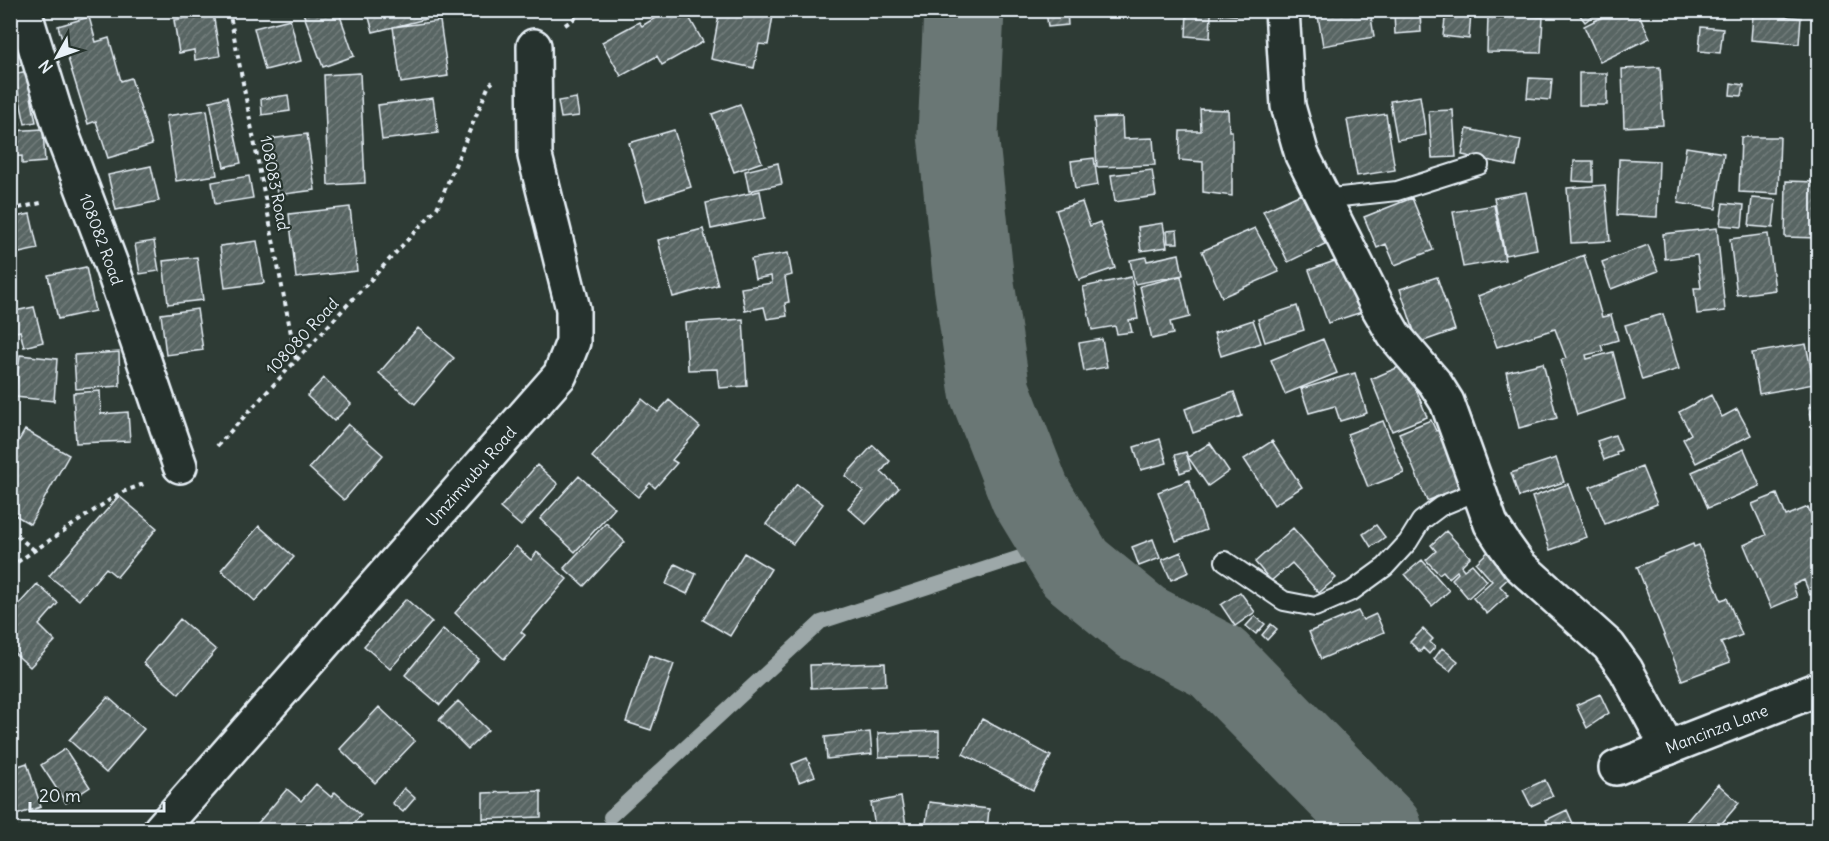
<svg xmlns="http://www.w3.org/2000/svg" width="1829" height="841" font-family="Delius,sans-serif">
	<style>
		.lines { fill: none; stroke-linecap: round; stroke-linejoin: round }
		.stream { stroke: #9da8a9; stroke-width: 14 }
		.river { stroke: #6b7775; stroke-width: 81 }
		.building { fill: url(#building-hatch); stroke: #e8f1f8; stroke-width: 1.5 }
		.lane-casing { stroke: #e8f1f8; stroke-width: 22 }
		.street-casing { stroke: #e8f1f8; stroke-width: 38 }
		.path { stroke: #e8f1f8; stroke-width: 4; stroke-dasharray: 4.5 4.5; stroke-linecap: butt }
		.lane { stroke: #26332d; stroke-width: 18 }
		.street { stroke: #26332d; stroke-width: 33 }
		.labels { text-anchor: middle; stroke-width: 4.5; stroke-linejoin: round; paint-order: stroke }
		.street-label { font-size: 16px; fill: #e8f1f8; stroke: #26332d }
	</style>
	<defs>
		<pattern id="building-hatch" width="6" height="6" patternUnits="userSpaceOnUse" patternTransform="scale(1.5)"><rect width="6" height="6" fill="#596563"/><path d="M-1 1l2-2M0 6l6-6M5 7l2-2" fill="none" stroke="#717c7a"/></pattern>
	</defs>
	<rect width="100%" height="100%" fill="#2e3b35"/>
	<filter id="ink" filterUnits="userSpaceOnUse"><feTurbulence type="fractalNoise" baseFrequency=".0167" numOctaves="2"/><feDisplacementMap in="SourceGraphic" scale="12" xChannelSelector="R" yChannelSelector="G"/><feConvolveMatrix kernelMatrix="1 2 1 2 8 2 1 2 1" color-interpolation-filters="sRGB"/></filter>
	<g filter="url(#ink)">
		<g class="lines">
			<path class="stream" d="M610,817l211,-195 239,-78"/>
			<path class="river" d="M964,10l-6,124 16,150 16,108 40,102 45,74 67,55 75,39 165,168"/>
		</g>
		<path class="building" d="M10,10l23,51 -23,8z
			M302,10h36l16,46 -31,11z
			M367,10h57l2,9 -53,13z
			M668,10h17l18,32 -41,23 -5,-9 -36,20 -19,-34 37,-20 3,4z
			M720,10h54l-6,35 -9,-1 -5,24 -43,-9z
			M1046,10h21l1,15 -20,2z
			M1085,10h74v4h-74z
			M1187,10h62v6l-38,-2 -1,24 -24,-2z
			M1317,10h53l4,27 -51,9z
			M1420,10l1,22 -26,2 -1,-23z
			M1446,10l25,2 -2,27 -26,-3z
			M1576,10h24l-15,12z
			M1616,10h21l13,28 -50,24 -16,-36z
			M213,13l7,43 -25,4 -1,-10 -15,3 -5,-33z
			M1753,14l48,4 -2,26 -48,-4z
			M1488,15l55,2 -2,36 -54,-1z
			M89,17l7,25 13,-4 12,43 10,-3 21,67 -44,13 -12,-37 -8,3 -30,-98z
			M290,19l11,42 -36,9 -11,-42z
			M440,21l8,55 -47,7 -8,-56z
			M1701,27l22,2 -3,24 -21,-2z
			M1660,67l3,58 -39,2 -2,-58z
			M36,69l5,25 -10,3 5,25 -11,2 -11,-50z
			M360,73l5,110 -37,2 -4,-110z
			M1579,73h28v32h-28z
			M1529,78l23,1 -2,21 -23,-2z
			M12,79l8,46 -10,2v-47z
			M1731,83l13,2 -2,11 -12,-1z
			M288,95l2,16 -28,4 -1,-16z
			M1420,96l6,39 -29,5 -7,-39z
			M227,97l14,66 -17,4 -14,-66z
			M433,98l5,35 -56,7 -4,-35z
			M576,98l3,18 -18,2 -3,-17z
			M740,104l22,58 -28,10 -22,-58z
			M1200,109l28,1 1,21h3v65l-29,-4v-30l-24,-2 1,-29h21z
			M207,110l10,65 -41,6 -10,-65z
			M1453,110l3,47 -24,1 -3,-47z
			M1386,114l9,56 -38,6 -10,-56z
			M1122,117l1,22 30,-1 2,27 -58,2 -3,-49z
			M43,129l2,33 -23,2v-8l-12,1v-26z
			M1467,129l54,11 -5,26 -54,-11z
			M674,130l17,57 -45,14 -17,-58z
			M307,134l8,56 -38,5 -7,-56z
			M1741,137h39l-2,57 -39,-2z
			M1686,147l38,6 -8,56 -38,-6z
			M1094,158l4,27 -23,4 -4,-28z
			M1619,159l40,2 -2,56 -40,-2z
			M1574,161h19v21l-20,-1z
			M778,163l4,21 -33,7 -4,-20z
			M151,166l8,35 -43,9 -8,-35z
			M1152,170l4,26 -41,6 -4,-27z
			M249,176l4,22 -38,6 -3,-22z
			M1786,181l32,1v56l-33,-1z
			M1605,185l5,56 -39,2 -4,-55z
			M760,191l5,27 -54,11 -5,-26z
			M1526,192l11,57 -32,6 -11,-57z
			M1301,194l24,50 -37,18 -25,-51z
			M1412,198l21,52 -38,15 -9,-21 -9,4 -13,-31z
			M1752,198l24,2 -3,28 -24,-2z
			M1082,202l8,24 10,-4 15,46 -36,12 -23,-70z
			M1723,203l21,2 -2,22 -22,-2z
			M1494,205l11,55 -42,7 -10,-55z
			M350,207l7,64 -61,7 -7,-64z
			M30,214l8,35 -28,6v-37z
			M1163,223l4,24 -26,4 -3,-24z
			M1255,228l24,44 -57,25 -20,-46z
			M1717,228l8,83 -28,3 -3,-26h7l-4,-33 -32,4 -2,-25z
			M703,229l15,56 -45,12 -15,-57z
			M1177,230l1,13h-10l-1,-12z
			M1768,234l7,56 -38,5 -7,-56z
			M154,241l5,30 -19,3 -5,-30z
			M257,241l7,42 -39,5 -5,-42z
			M1648,245l10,26 -47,18 -9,-27z
			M788,253l4,22 -7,2 4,25 -4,1 2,13 -20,3 -3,-12 -19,4 -4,-23 31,-5 -1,-7 -16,3 -4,-20z
			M1179,254l4,21 -48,9 -5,-24 16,-3 1,4z
			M1584,255l18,62 9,-2 7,25 -17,5 2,6 -17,4 1,4 26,-7 12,47 -48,16 -16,-55 5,-2 -11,-29 -58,18 -19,-51z
			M197,257l6,43 -35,4 -5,-43z
			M1346,257l19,54 -37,12 -19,-53z
			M86,267l9,44 -37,8 -10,-44z
			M1181,276l9,41 -20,5 3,12 -21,5 -12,-53z
			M1131,277l7,42 -9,1 3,12 -15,2 -2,-8 -23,4 -9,-43z
			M1437,277l18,53 -37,13 -18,-54z
			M1297,306l7,24 -39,12 -7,-23z
			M34,307l9,35 -19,5 -4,-16 -8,2 -2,-21z
			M197,309l6,41 -37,5 -5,-41z
			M1663,314l16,55 -37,11 -17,-55z
			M743,319l4,67 -28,2 -2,-19 -29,1 -3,-47z
			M1253,320l8,23 -40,13 -7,-23z
			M418,328l36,30 -39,46 -36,-31z
			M1102,339l5,28 -23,4 -5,-28z
			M1323,339l14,34 -52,21 -14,-34z
			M1806,344l8,40 -55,10 -7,-41z
			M119,352l1,34 -44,3 -2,-34z
			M20,355l37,4 -3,42 -39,-4z
			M1543,363l14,55 -38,10 -13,-56z
			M1406,364l21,53 -35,14 -21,-52z
			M1355,373l12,40 -27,8 -5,-15 -26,7 -8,-24z
			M324,378l27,26 -17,17 -27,-25z
			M100,391l1,23 27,-2 2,29 -54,2 -3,-50z
			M1234,392l8,24 -49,17 -8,-24z
			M1711,395l11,22 15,-8 14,26 -55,28 -13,-24 8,-5 -12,-22z
			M642,399l16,13 11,-12 31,27 -28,33 5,3 -22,25 -5,-5 -12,14 -46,-40z
			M1818,405v38l-9,-36z
			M1431,420l5,11 9,-2 22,56 -40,16 -28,-68z
			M1383,421l21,52 -36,14 -21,-53z
			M348,424l35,31 -39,45 -35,-32z
			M25,430l44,25 -39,69 -20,-12v-56z
			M1615,435l6,15 -5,2 1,3 -13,5 -7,-19z
			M1160,439l7,24 -26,7 -7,-23z
			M1272,441l30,46 -28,18 -30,-46z
			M1210,443l19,28 -21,15 -20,-29z
			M873,445l17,16 -9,11 18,16 -33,36 -18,-16 15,-17 -18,-15z
			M1744,449l16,37 -52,22 -16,-36z
			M1186,452l5,17 -11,4 -5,-18z
			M1556,458l8,24 -45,15 -8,-24z
			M1818,462v21l-8,-17z
			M537,465l21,19 -37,42 -21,-18z
			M1642,467l15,37 -52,20 -15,-37z
			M579,476l36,32 -40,44 -35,-33z
			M1189,480l17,50 -30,11 -18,-49z
			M797,484l26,20 -30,40 -27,-20z
			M1568,484l19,53 -37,13 -18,-53z
			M1777,494l9,22 22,-9 10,25v59l-8,4 -6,-15 -11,5 4,12 -26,11 -27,-63 22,-10 -14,-31z
			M119,496l38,32 -40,49 -11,-9 -27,32 -30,-24z
			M606,523l19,19 -41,44 -20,-18z
			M1376,525l9,12 -14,10 -8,-13z
			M259,526l35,31 -39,44 -34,-31z
			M1293,528l43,50 -17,15 -27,-30 -21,18 -16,-19z
			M1446,531l24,26 -9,9 3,4 8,-6 15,17 -19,17 -16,-19 6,-6 -1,-2 -8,7 -6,-7 -4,3 -13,-14 10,-9 -5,-6z
			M1153,539l7,19 -21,8 -7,-19z
			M1693,544l1,3 5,-2 22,55 6,-2 15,37 -21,8 9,19 -48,18 -45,-113z
			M516,546l15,14 6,-8 30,27 -46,53 4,3 -21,24 -49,-46z
			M1493,547l22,25 -15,14 8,9 -21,19 -14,-16 19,-17 -16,-18z
			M1181,552l8,20 -18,8 -9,-20z
			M744,553l27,16 -41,67 -27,-16z
			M1422,560l27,31 -17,15 -27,-32z
			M675,564l21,10 -9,20 -21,-10z
			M37,584l21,19 -19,22 16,16 -25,26 -20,-18v-43l10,-3z
			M1240,592l15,20 -20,14 -14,-21z
			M406,599l26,23 -42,47 -26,-23z
			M1358,611l5,9 13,-6 8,18 -63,27 -12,-27z
			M1255,616l10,8 -9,10 -10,-8z
			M180,619l36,31 -37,44 -36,-31z
			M1271,624l6,5 -10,11 -5,-5z
			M443,629l36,30 -39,46 -35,-30z
			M1423,629l10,10 -3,3 5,5 -6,7 -6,-6 -3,4 -10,-10z
			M1442,648l16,13 -8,10 -16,-12z
			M649,655l25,9 -23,66 -25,-8z
			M885,663l1,22 -75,3 -1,-23z
			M1600,694l9,19 -22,15 -11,-23z
			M108,697l36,32 -38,44 -37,-33z
			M458,701l30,29 -20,19 -29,-29z
			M379,707l36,34 -40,42 -35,-34z
			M982,719l69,37 -18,34 -70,-36z
			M939,731v25l-60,1 -1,-24z
			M870,732l2,22 -45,5 -2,-22z
			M65,749l25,38 -24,16 -25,-38z
			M807,758l8,18 -16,6 -7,-18z
			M27,763l14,44 -31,10v-48z
			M1545,780l8,16 -22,10 -8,-16z
			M316,784l15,13 4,-5 26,23 -13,15h-96l35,-41 14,12z
			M1718,784l21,19 -23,27h-21l-9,-8z
			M404,788l11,10 -12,14 -11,-9z
			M541,791v26l-58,2v-26z
			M901,797l6,33h-43l11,-3 -4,-24z
			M929,802l60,7 -2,21h-62z
			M1567,810l9,20h-25l-5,-10z
			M643,825l1,5h-36z
			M1783,825l4,5h-13z"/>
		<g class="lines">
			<defs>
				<path id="lane" d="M1322,199l75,-8 82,-26
					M1225,561l59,40 31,6 37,-16 33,-24 23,-25 13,-21 20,-15 39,-16"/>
				<g id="street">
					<path id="s1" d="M24,10l38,124 50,133 68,199"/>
					<path d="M1282,10l6,96 14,49 77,154 15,26 41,48 12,19 44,122 13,20 15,21 90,81 17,24 42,78"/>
					<path id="s2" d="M1616,768l202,-79"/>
					<path id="s3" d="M160,830l400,-455 13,-33v-33l-38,-153 -1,-110"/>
				</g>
			</defs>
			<use href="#lane" class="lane-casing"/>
			<use href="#street" class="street-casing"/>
			<path class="path" d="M229,10l67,350
				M565,25l22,-15
				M10,210l35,-8
				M217,446l220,-238 52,-123 4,-3
				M10,530l24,20
				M10,567l110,-74 26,-10"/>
			<use href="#lane" class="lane"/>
			<use href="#street" class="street"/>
		</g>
	</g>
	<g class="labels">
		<g class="street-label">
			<text transform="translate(275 183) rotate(79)" y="6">108083 Road</text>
			<text dy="6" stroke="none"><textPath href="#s1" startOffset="242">108082 Road</textPath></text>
			<text transform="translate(302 336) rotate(-47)" y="6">108080 Road</text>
			<text dy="6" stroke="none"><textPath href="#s3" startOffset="471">Umzimvubu Road</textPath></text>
			<text dy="6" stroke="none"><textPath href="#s2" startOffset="108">Mancinza Lane</textPath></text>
		</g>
	</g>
	<rect width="1829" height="841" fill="none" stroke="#26332d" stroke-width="36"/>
	<rect x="18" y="18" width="1793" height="805" fill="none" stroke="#e8f1f8" stroke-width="2" filter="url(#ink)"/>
	<g transform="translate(57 57) rotate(230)" stroke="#26332d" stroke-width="4.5" paint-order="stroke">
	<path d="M0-4.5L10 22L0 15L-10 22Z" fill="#e8f1f8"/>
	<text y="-9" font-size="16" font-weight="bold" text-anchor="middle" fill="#e8f1f8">N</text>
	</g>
	<path d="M30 802v9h134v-9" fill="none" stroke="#e8f1f8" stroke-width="3"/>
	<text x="39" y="802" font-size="18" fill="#e8f1f8" stroke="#26332d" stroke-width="4.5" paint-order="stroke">20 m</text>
</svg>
